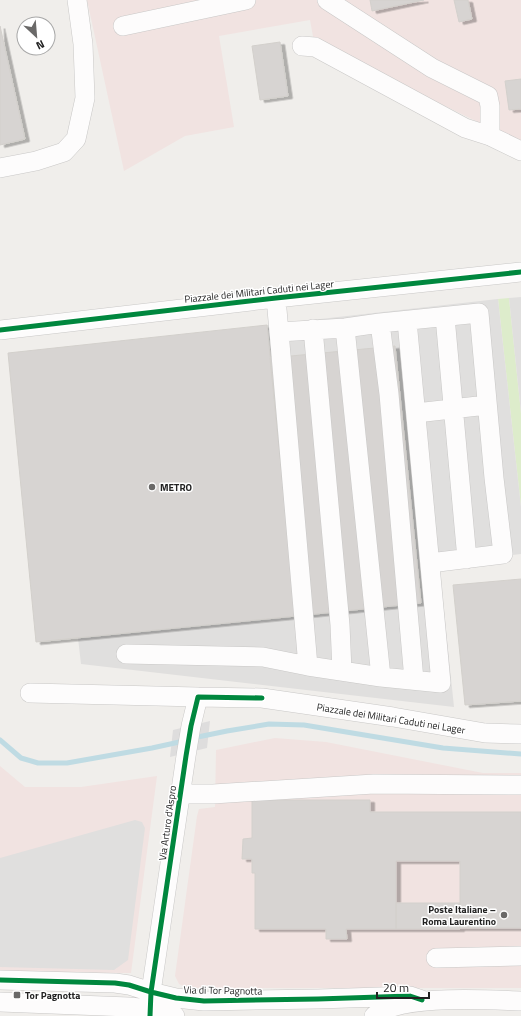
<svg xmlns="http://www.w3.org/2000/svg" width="521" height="1016" font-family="'Titillium Web',sans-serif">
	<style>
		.commercial { fill: #f1e3e1 }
		.grass { fill: #ddeccb }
		.parking { fill: #e0dfde }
		.pier { fill: #dedddd }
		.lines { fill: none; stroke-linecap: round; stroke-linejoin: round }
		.stream { stroke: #bfdbe3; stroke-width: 5 }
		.building { fill: #d7d4d2; stroke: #d3d0cc; filter: url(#shadow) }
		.minor-casing { stroke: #c9c8c7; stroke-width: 20 }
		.minor { stroke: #fdfcfc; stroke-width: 19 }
		.cycleway-casing { stroke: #fff; stroke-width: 8 }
		.cycleway { stroke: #00873e; stroke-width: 5 }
		.poi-dot { fill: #6a6968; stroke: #fff; stroke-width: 1.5 }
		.labels { text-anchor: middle; stroke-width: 3; stroke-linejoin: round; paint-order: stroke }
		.street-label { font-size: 10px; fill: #222; stroke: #fff }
		.poi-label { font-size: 10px; font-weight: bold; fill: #222; stroke: #fff; text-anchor: start }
	</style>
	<defs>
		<filter id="shadow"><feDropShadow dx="4.5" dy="2.5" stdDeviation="0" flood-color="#0004"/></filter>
	</defs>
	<rect width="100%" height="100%" fill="#f0eeeb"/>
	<path class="commercial" d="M87,0h434v143l-207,-101 -4,-22 -91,16 15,91 -49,9 -61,35z
		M275,738l51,4 157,31h38v215h-334l-8,-4 -4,-8 22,-160 2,-7 16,-2 1,-57z
		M0,766l25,21h56l76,-11 -26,197 -131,-1z"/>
	<path class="grass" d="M509,298l12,115v94l-23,-208z"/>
	<path class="parking" d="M521,297v116l-12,-115z
		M498,299l23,208v47l-82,9 15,144 -373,-43 -3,-26 218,-22 -29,-291z
		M135,820l7,2 3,6 -17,132 -14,10 -114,-3v-109z"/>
	<path class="pier" d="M210,721l-3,27 -37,9 3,-27z"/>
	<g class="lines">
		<path class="stream" d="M193,738l34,-7 42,-7 35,1 139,23 78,6
			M0,740l21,18 17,5h29l85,-15 32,-7"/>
	</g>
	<path class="building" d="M370,0h54l-52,11z
		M454,0h14l4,19 -13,3z
		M0,26l25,113 -25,6z
		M280,42l8,54 -28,4 -8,-54z
		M521,79v30l-12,1 -4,-29z
		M267,325l29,291 -260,26 -28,-289z
		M395,346l26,257 -125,13 -26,-258z
		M521,579v122l-56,4 -12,-120z
		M252,800h118v12h151v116h-61v-67h-64v68h-50l1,10h-21v-10h-71v-56h-3v-14h-10l1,-20 9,-1z
		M396,903h64v26h-64z"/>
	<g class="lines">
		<defs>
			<path id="minor" d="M327,0l105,68 56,28 2,10v30
				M123,26l123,-26
				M302,46l13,1 150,81 25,8 31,15
				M0,168l36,-7 28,-9 12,-13 9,-41 -2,-54 -6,-44
				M276,298l3,34 66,-4 35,-5 99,-10 15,165 9,76 -73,9
				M445,317l22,242
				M380,323l9,71 25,286
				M345,328l36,349
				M313,329l27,296 2,46
				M0,330l276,-32 245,-26
				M279,332l29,334
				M416,413l71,-8
				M126,654l137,3 45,9 73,11 60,6 -34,-362
				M30,693l168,4
				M180,794h33l161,-10 147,1
				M436,958l85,-2
				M0,980l115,3 14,2 22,7 25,6 28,3 114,-2 92,-3 12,4
				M0,1002l129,5 21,2 19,7h6
				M150,1016l1,-24 35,-236 5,-30 7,-29 64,1 131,19 92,16 36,1
				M374,1016c27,-22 112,-16 147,-15"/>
		</defs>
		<use href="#minor" class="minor-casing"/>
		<use href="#minor" class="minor"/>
		<defs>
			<path id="cycleway" d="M0,330l276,-32 245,-26
				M0,980l115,3 14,2 22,7 25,6 28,3 114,-2 92,-3 12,4
				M150,1016l1,-24 35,-236 5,-30 7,-29 64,1"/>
		</defs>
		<use href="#cycleway" class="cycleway-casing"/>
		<use href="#cycleway" class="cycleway"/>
	</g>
	<g class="poi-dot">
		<circle cx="152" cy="487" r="4"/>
		<circle cx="504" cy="915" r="4"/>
		<rect x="13" y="991" width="8" height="8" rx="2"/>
	</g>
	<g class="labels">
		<g class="street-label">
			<text transform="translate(259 291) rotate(-6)" y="4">Piazzale dei Militari Caduti nei Lager</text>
			<text transform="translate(391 718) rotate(9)" y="4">Piazzale dei Militari Caduti nei Lager</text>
			<text transform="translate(167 823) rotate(-82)" y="4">Via Arturo d'Aspro</text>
			<text transform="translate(223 990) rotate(1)" y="4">Via di Tor Pagnotta</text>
		</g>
		<g class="poi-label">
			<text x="160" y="491">METRO</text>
			<text x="496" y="913" text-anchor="end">Poste Italiane –<tspan x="496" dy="12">Roma Laurentino</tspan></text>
			<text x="25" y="999">Tor Pagnotta</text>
		</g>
	</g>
	<g transform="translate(36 36) rotate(154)"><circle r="19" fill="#ffffff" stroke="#a7a7a7"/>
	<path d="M0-3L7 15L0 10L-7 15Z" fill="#6a6968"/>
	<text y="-6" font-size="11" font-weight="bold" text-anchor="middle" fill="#222222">N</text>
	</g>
	<path d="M377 992v6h52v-6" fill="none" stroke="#222222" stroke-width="2"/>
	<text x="383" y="992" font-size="12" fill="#222222" stroke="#ffffff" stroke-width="3" paint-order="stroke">20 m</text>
</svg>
